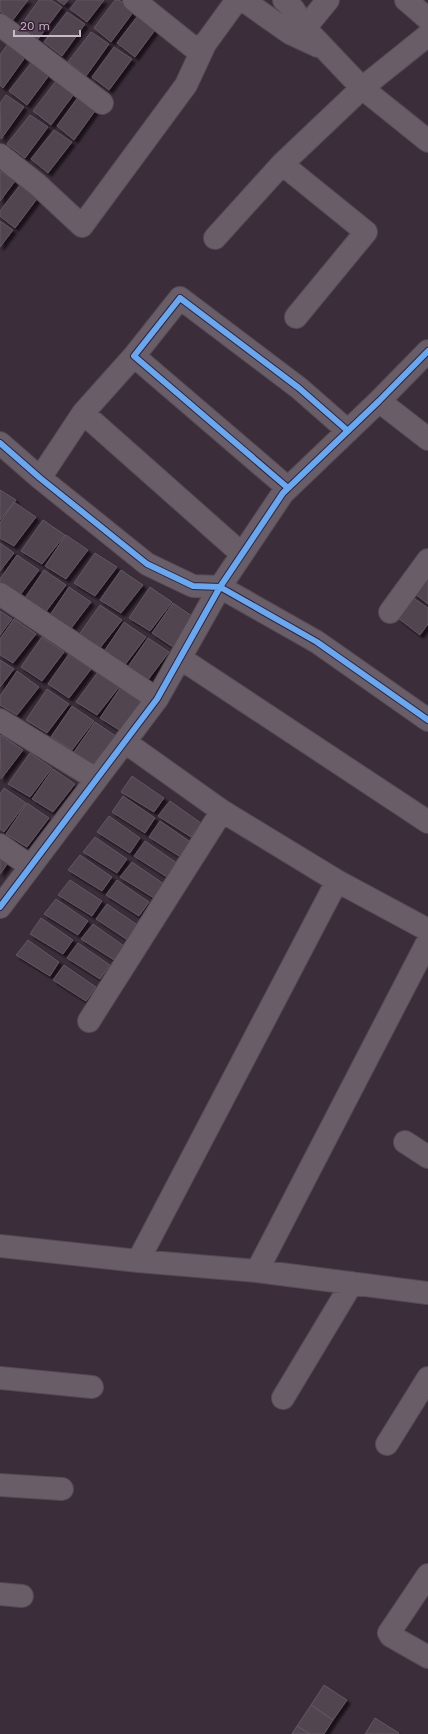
<svg xmlns="http://www.w3.org/2000/svg" width="428" height="1734" font-family="'Work Sans',sans-serif">
	<style>
		.building { fill: #514550; stroke: #635662; filter: url(#shadow) }
		.lines { fill: none; stroke-linecap: round; stroke-linejoin: round }
		.street-casing { stroke: #554a54; stroke-width: 24 }
		.street { stroke: #695e68; stroke-width: 22 }
		.cycleway-casing { stroke: #372036; stroke-width: 8 }
		.cycleway { stroke: #66a8f1; stroke-width: 6 }
	</style>
	<defs>
		<filter id="shadow"><feDropShadow dx="3.5" dy="3.5" stdDeviation="1" flood-color="#0009"/></filter>
	</defs>
	<rect width="100%" height="100%" fill="#3c2d3b"/>
	<path class="building" d="M28,0l-16,21 -12,-10v-11z
		M39,0h12l11,7 -24,32 -17,-14z
		M57,0h11l-4,5z
		M77,0h27l-17,22 -17,-13z
		M115,0h4l15,11 -23,31 -17,-14z
		M67,12l18,12 -23,32 -18,-14z
		M140,13l18,13 -23,31 -18,-14z
		M91,32l18,12 -23,32 -18,-14z
		M8,44l18,12 -23,32 -3,-3v-30z
		M114,47l18,12 -23,31 -17,-13z
		M32,62l18,12 -23,31 -18,-14z
		M56,81l18,13 -23,31 -18,-14z
		M6,95l18,12 -23,32 -1,-36z
		M79,96l18,12 -23,32 -17,-14z
		M30,115l18,12 -23,31 -18,-14z
		M54,130l18,12 -24,31 -17,-14z
		M0,171l15,10 -15,20z
		M21,184l18,12 -24,32 -15,-12v-5z
		M0,221l13,9 -13,17z
		M0,490l16,10 -16,20z
		M14,502l22,15 -22,29 -14,-8v-15z
		M43,520l22,15 -23,29 -21,-13z
		M66,535l22,15 -22,29 -21,-13z
		M0,543l14,10 -14,18z
		M95,553l22,14 -22,29 -21,-13z
		M17,555l22,15 -22,29 -17,-11v-9z
		M44,570l22,15 -22,29 -21,-13z
		M121,570l22,15 -22,28 -21,-13z
		M428,572v32l-14,-11z
		M69,587l22,15 -22,29 -21,-13z
		M150,587l22,15 -22,29 -21,-13z
		M412,597l16,11v16l-8,11 -22,-17z
		M173,603l22,15 -22,29 -21,-14z
		M100,605l22,15 -23,29 -21,-13z
		M0,611l12,8 -12,16z
		M14,619l22,15 -23,29 -13,-8v-16z
		M124,622l22,15 -22,29 -21,-13z
		M42,637l22,15 -22,29 -21,-14z
		M148,638l21,14 -22,29 -20,-13z
		M69,654l22,15 -22,29 -21,-14z
		M0,660l14,9 -14,18z
		M17,671l22,16 -22,28 -17,-10v-9z
		M98,672l21,15 -22,28 -21,-13z
		M121,687l22,15 -22,29 -21,-13z
		M47,689l22,15 -22,29 -21,-13z
		M72,706l22,15 -22,29 -21,-13z
		M95,722l22,15 -22,29 -21,-14z
		M1,735l22,15 -22,29 -1,-42z
		M30,753l22,15 -22,29 -22,-13z
		M53,769l22,15 -22,28 -21,-13z
		M132,776l32,22 -10,14 -33,-20z
		M4,788l22,15 -22,29 -4,-3v-35z
		M123,796l32,22 -10,15 -33,-21z
		M170,801l31,22 -10,14 -33,-21z
		M27,803l22,15 -22,29 -21,-13z
		M109,816l31,22 -10,15 -33,-21z
		M160,821l32,22 -10,15 -33,-21z
		M95,837l32,22 -10,14 -34,-21z
		M145,841l32,22 -10,14 -33,-21z
		M0,851l11,8 -11,15z
		M80,855l32,22 -10,14 -34,-21z
		M132,862l32,22 -10,14 -34,-21z
		M70,880l32,21 -10,15 -34,-21z
		M117,880l32,22 -10,14 -33,-21z
		M56,899l32,22 -10,14 -34,-21z
		M107,904l32,22 -10,15 -33,-22z
		M41,918l32,22 -10,14 -33,-20z
		M93,924l31,22 -10,14 -33,-21z
		M28,940l31,22 -9,14 -34,-21z
		M78,943l32,22 -10,14 -33,-21z
		M64,965l32,22 -10,14 -33,-21z
		M324,1685l23,15 -14,20 -22,-15z
		M311,1705l22,15 -9,14h-14l-13,-8z
		M375,1718l24,15 -1,1h-33z
		M297,1726l13,8h-18z"/>
	<g class="lines">
		<defs>
			<path id="street" d="M134,0l60,48 11,-4 32,-44
				M243,0l47,33 28,13
				M284,0l10,10 11,18
				M406,0l22,19
				M0,25l102,78
				M428,35l-66,53 66,53
				M0,155l38,30 44,41 104,-141 19,-41
				M282,164l84,68 -70,85
				M215,238l67,-74 80,-76 -57,-60 23,-28
				M134,356l-51,57 159,141
				M379,401l49,38
				M0,443l40,35 107,86 46,22 27,1 97,55 111,78
				M40,478l43,-65
				M288,488l-154,-132 46,-58 119,90 49,43
				M0,594l157,105
				M390,612l38,-52
				M180,658l248,164
				M0,720l96,59
				M125,742l97,69 115,70 91,49
				M0,845l30,21
				M0,907l157,-208 63,-112 63,-94 96,-92 49,-50
				M89,1021l133,-210
				M405,1142l23,15
				M0,1246l138,15 119,10 171,22
				M138,1261l199,-380
				M257,1271l171,-330
				M0,1378l92,9
				M283,1398l69,-115
				M387,1444l41,-66
				M0,1485l62,4
				M428,1575l-39,58 2,3 37,21
				M0,1594l22,2"/>
		</defs>
		<use href="#street" class="street-casing"/>
		<use href="#street" class="street"/>
		<defs>
			<path id="cycleway" d="M0,443l40,35 107,86 46,22 27,1 97,55 111,78
				M288,488l-154,-132 46,-58 119,90 49,43
				M0,907l157,-208 63,-112 63,-94 96,-92 49,-50"/>
		</defs>
		<use href="#cycleway" class="cycleway-casing"/>
		<use href="#cycleway" class="cycleway"/>
	</g>
	<path d="M14 30v6h66v-6" fill="none" stroke="#cbb9ca" stroke-width="2"/>
	<text x="20" y="30" font-size="12" fill="#cbb9ca" stroke="#372036" stroke-width="3" paint-order="stroke">20 m</text>
</svg>
